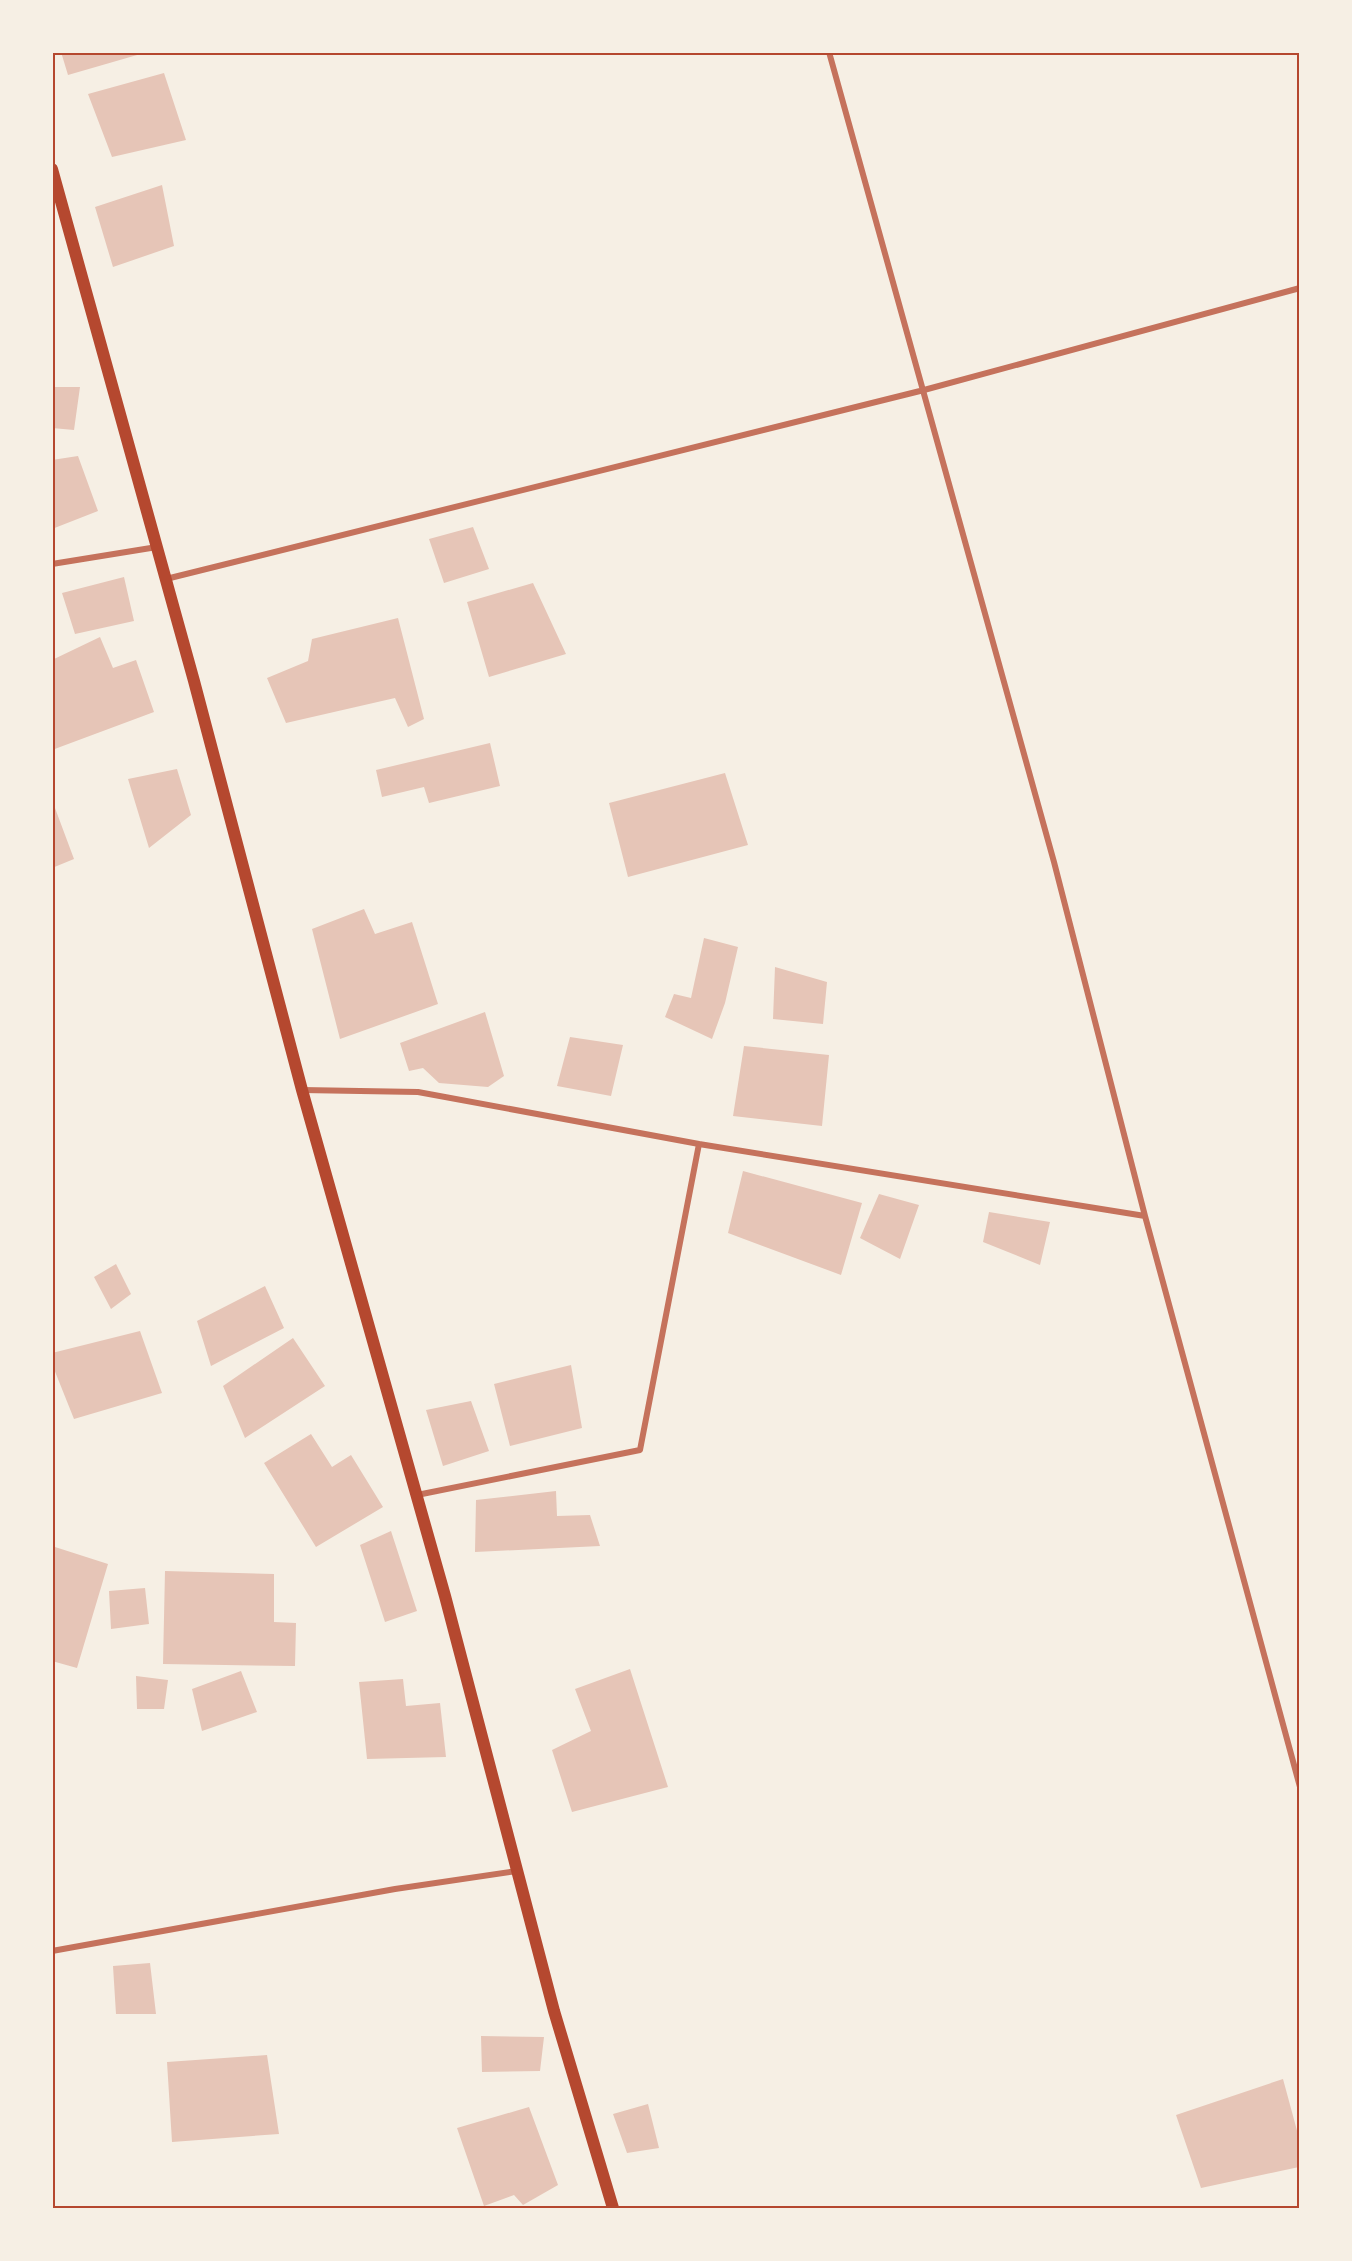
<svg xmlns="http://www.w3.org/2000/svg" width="1352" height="2261" font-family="Arial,sans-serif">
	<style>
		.building { fill: #e6c5b7 }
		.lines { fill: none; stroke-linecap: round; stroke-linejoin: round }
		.minor { stroke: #c5725c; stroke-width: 6 }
		.secondary { stroke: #b5482f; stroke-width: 12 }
		.neatline { fill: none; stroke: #b5482f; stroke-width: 2 }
	</style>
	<rect width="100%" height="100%" fill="#f6efe4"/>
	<path class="building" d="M61,52h83v1l-76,22z
		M164,73l22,67 -74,17 -24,-63z
		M162,185l12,61 -61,21 -18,-60z
		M52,387h28l-6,43 -22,-2z
		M78,456l20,55 -46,18v-69z
		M473,527l16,42 -45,14 -15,-44z
		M124,577l10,44 -59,13 -13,-41z
		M533,583l33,71 -77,23 -22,-75z
		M398,618l26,101 -16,8 -13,-29 -109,25 -19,-45 41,-17 4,-22z
		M100,637l13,31 23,-8 18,52 -102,38v-90z
		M490,743l10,43 -71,17 -5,-16 -42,10 -6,-27z
		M177,769l14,46 -42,33 -21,-69z
		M725,773l23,72 -120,32 -19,-74z
		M52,800l22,59 -22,9z
		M364,909l11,25 37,-12 26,82 -98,35 -28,-110z
		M704,938l34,9 -13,56 -13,36 -47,-22 9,-23 17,4z
		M775,967l52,15 -4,42 -50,-5z
		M485,1012l19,64 -16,11 -49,-4 -16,-15 -14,3 -9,-28z
		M570,1037l53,8 -12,51 -54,-10z
		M744,1046l85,9 -7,71 -89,-10z
		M743,1171l119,32 -21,72 -113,-42z
		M879,1194l40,11 -19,54 -40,-21z
		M989,1212l61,10 -10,43 -57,-23z
		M116,1264l15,30 -20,15 -17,-32z
		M265,1286l19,42 -73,38 -14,-45z
		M140,1331l22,62 -88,26 -22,-55v-11z
		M293,1338l32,48 -80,52 -22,-52z
		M571,1365l11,63 -72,18 -16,-62z
		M471,1401l18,50 -46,15 -17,-56z
		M311,1434l21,33 19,-12 32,52 -67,40 -52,-84z
		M556,1491l1,25 33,-1 10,31 -125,6 1,-52z
		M391,1531l26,80 -32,11 -25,-77z
		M55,1547l53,17 -31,104 -25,-7v-107z
		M165,1571l109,3v48l22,1 -1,43 -132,-2z
		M145,1588l4,36 -38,5 -2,-38z
		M630,1669l38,118 -96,25 -20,-62 39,-19 -16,-42z
		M241,1671l16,41 -55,19 -10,-42z
		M136,1676l32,4 -4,29h-27z
		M403,1679l3,27 34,-3 6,54 -79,2 -8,-77z
		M150,1963l6,51h-40l-3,-48z
		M481,2036l63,1 -4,34 -58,1z
		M267,2055l12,79 -107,8 -5,-80z
		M1283,2079l16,59v29l-98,21 -25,-73z
		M648,2104l11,44 -32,5 -14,-39z
		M529,2107l29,78 -35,20 -9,-10 -30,11 -27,-78z"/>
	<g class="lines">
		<path class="minor" d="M829,52l225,810 91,354 155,571
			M52,564l105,-17
			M166,579l758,-189 376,-102
			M302,1090l116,2 281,52 446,72
			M417,1495l223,-45 59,-306
			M52,1951l343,-62 122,-18"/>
		<path class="secondary" d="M52,169l142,512 108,409 143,506 109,415 59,197"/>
	</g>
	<rect width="1352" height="2261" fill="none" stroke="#f6efe4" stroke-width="108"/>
	<rect x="54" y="54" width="1244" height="2153" class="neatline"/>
</svg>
